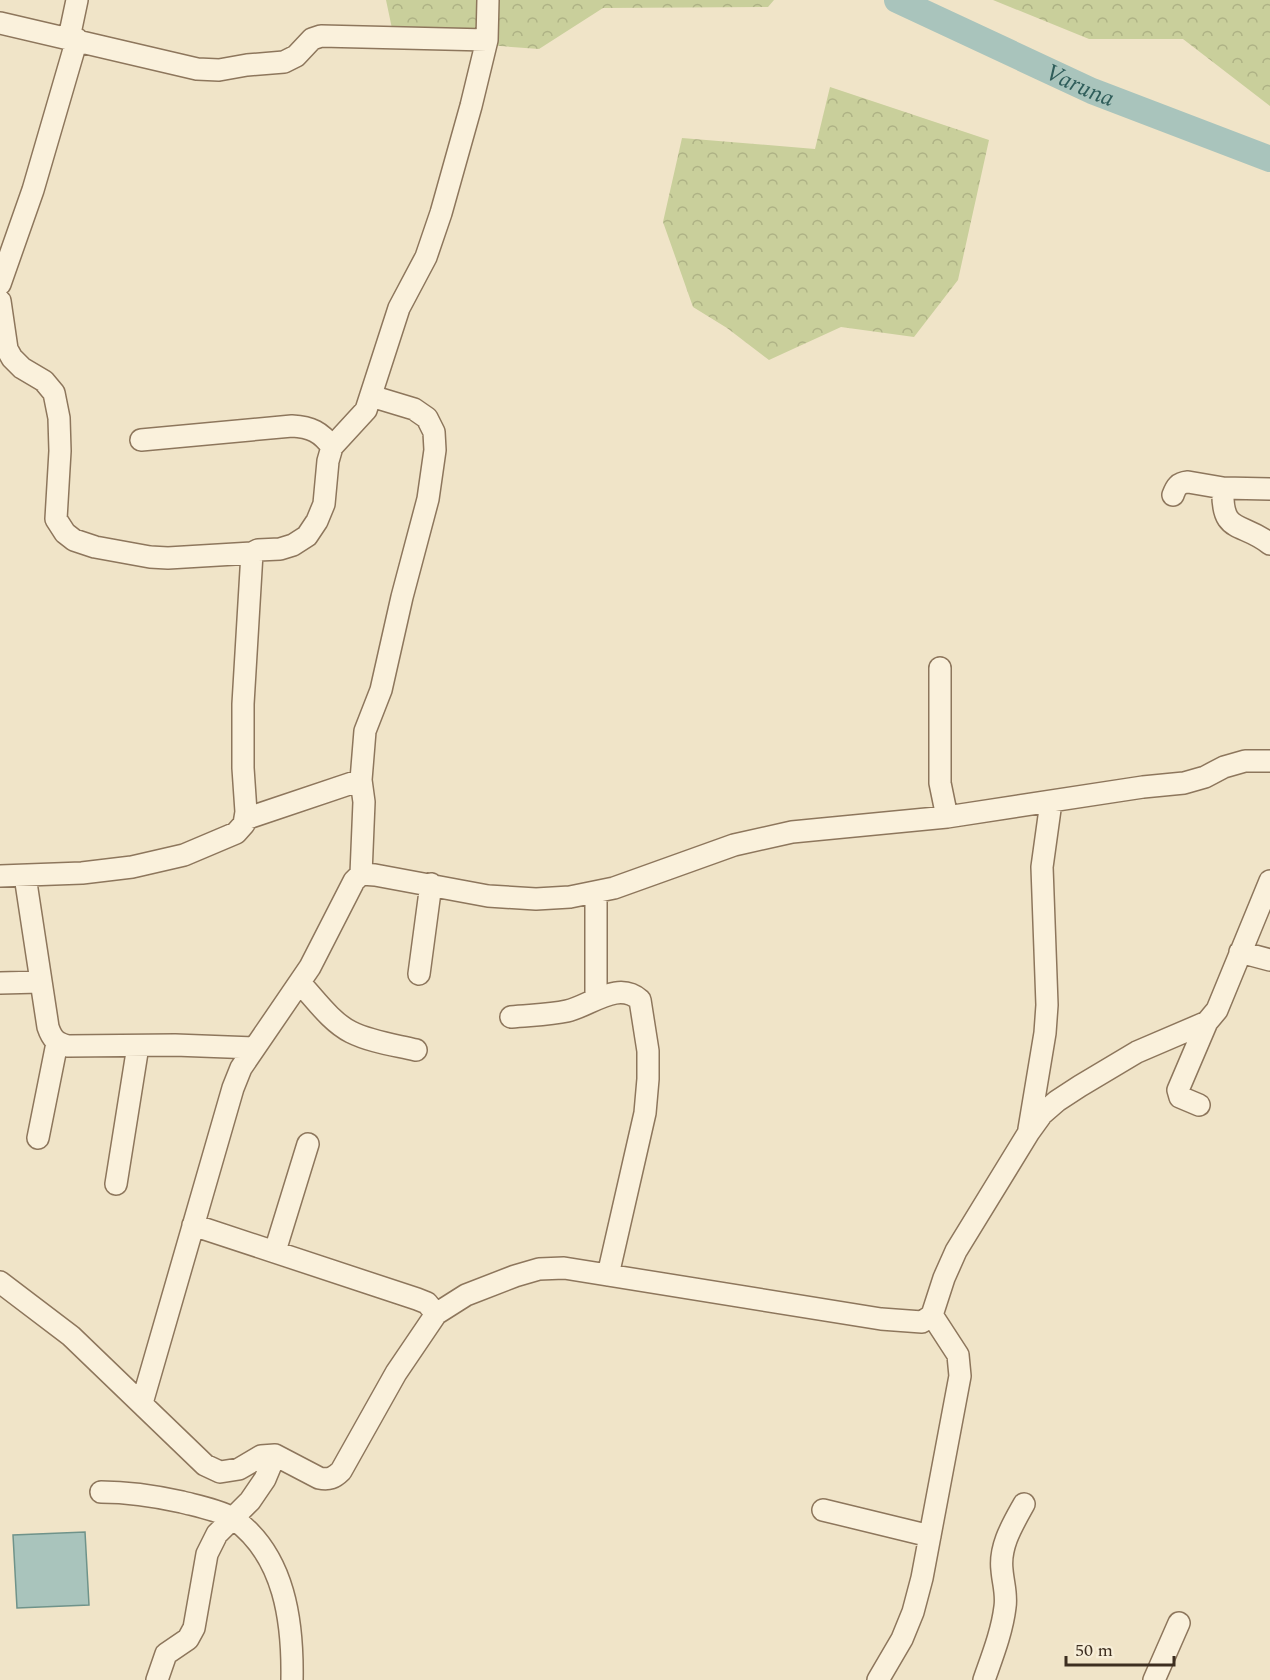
<svg xmlns="http://www.w3.org/2000/svg" width="1270" height="1680" font-family="Spectral,serif">
	<style>
		.forest { fill: url(#forest-crowns) }
		.water { fill: #a9c4bc; stroke: #6f938a; stroke-width: 1.5 }
		.lines { fill: none; stroke-linecap: round; stroke-linejoin: round }
		.river { stroke: #a9c4bc; stroke-width: 26 }
		.minor-casing { stroke: #8d765c; stroke-width: 24 }
		.minor { stroke: #faf1dc; stroke-width: 21 }
		.labels { text-anchor: middle; stroke-width: 5; stroke-linejoin: round; paint-order: stroke }
		.water-label { font-size: 24px; font-style: italic; fill: #2f5d5a; stroke: #f7eed8 }
	</style>
	<defs>
		<pattern id="forest-crowns" width="20" height="18" patternUnits="userSpaceOnUse" patternTransform="scale(1.5)"><rect width="20" height="18" fill="#c9cf9b"/><path d="M2 6a3 3 0 1 1 6 0M12 15a3 3 0 1 1 6 0" fill="none" stroke="#aeb285"/></pattern>
	</defs>
	<rect width="100%" height="100%" fill="#f0e4c8"/>
	<path class="forest" d="M386,0h388l-6,7 -165,1 -64,41 -145,-11z
		M993,0h277v106l-87,-67h-94z
		M830,87l159,53 -31,140 -44,57 -73,-10 -72,33 -42,-32 -34,-21 -30,-85 19,-84 133,11z"/>
	<path class="water" d="M85,1532l4,73 -72,3 -4,-73z"/>
	<g class="lines">
		<path class="river" id="s1" d="M897,0l195,91 178,68"/>
		<defs>
			<path id="minor" d="M0,23l197,46 22,1 28,-5 37,-3 12,-6 16,-17 9,-3 166,4
				M69,38l8,-38
				M0,284l33,-94 44,-151
				M0,301l7,48 5,9 10,10 22,13 10,12 5,25 1,33 -4,68 9,14 9,7 21,7 55,10 18,1 84,-5
				M141,440l151,-14c19,1 29,6 40,21
				M1223,488c-2,47 18,33 47,56
				M1173,495c3,-8 5,-12 15,-13l35,6 47,1
				M940,668v115l7,34
				M245,819l116,-39
				M361,874l3,-72 -3,-22 4,-49 16,-41 21,-93 26,-98 7,-49 -1,-18 -7,-14 -13,-9 -43,-13
				M0,876l82,-3 50,-6 52,-12 52,-22 8,-9 2,-12 -3,-44v-64l9,-151 6,-3 22,-1 13,-4 14,-9 10,-15 7,-17 4,-43 4,-14 34,-37 33,-102 27,-51 15,-44 30,-107 16,-66 1,-40
				M25,876l23,151c4,12 8,16 20,19l107,-1 79,3
				M596,893v104
				M1240,952l30,8
				M419,974l12,-90
				M0,983l40,-1
				M300,983c15,16 31,39 51,49 20,10 44,13 65,18
				M511,1017c18,-2 38,-2 56,-6 23,-5 51,-31 73,-11l8,51v28l-3,34 -37,162
				M1199,1105l-19,-8 -2,-7 29,-68
				M1029,1129l16,-96 2,-28 -5,-138 9,-65
				M38,1138l19,-95
				M116,1184l22,-138
				M193,1225l224,74 10,4 9,11
				M275,1251l33,-107
				M0,1282l71,54 134,129 15,7 19,-3 22,-13 14,-1 44,23c10,2 15,0 22,-7l55,-98 40,-59 30,-19 49,-19 24,-7 25,-1 317,51 41,3 10,-7 12,-37 12,-27 73,-119 13,-18 15,-13 23,-15 57,-34 70,-30 10,-12 53,-129
				M142,1403l91,-315 8,-20 69,-101 44,-86 7,-7 14,1 113,21 48,3 34,-2 44,-9 120,-43 58,-13 155,-15 196,-30 41,-4 21,-6 19,-10 21,-6h25
				M101,1492c28,0 54,4 81,10 15,4 40,9 52,17 51,37 59,103 58,161
				M823,1510l107,26
				M157,1680l9,-26 22,-15 6,-11 13,-74 10,-20 33,-33 15,-22 10,-24
				M878,1680l24,-41 11,-27 9,-34 38,-202 -2,-21 -26,-40
				M984,1680c8,-23 18,-48 21,-73 2,-13 -2,-24 -3,-37 -3,-24 11,-46 22,-66
				M1154,1680l25,-57"/>
		</defs>
		<use href="#minor" class="minor-casing"/>
		<use href="#minor" class="minor"/>
	</g>
	<g class="labels">
		<g class="water-label">
			<text dy="8" stroke="none"><textPath href="#s1" startOffset="202">Varuna</textPath></text>
		</g>
	</g>
	<path d="M1066 1656v9h108v-9" fill="none" stroke="#3d2e20" stroke-width="3"/>
	<text x="1075" y="1656" font-size="18" fill="#3d2e20" stroke="#f7eed8" stroke-width="4.5" paint-order="stroke">50 m</text>
</svg>
